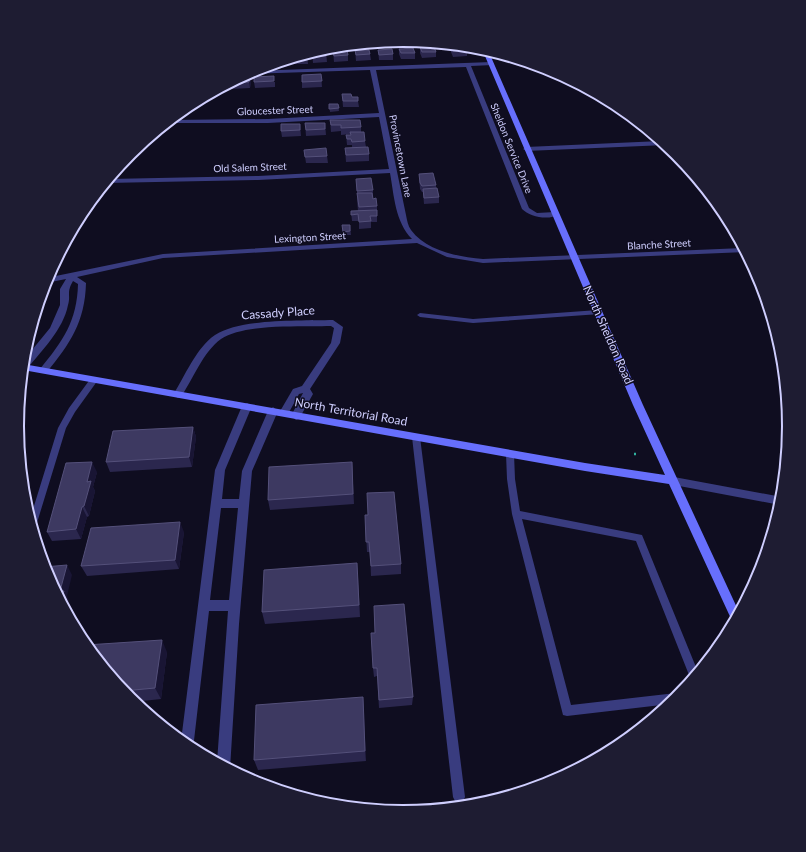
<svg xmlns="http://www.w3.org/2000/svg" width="806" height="852" font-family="Lato,sans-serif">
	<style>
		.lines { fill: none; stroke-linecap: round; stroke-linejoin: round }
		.path { stroke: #30b09e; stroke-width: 2.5; stroke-dasharray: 2 3; stroke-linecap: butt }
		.service { fill: #393c7f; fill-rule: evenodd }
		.minor { fill: #393c7f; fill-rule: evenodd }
		.tertiary { fill: #393c7f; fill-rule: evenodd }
		.secondary { fill: #676ffc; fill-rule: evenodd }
		.wall { fill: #2b274e }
		.shaded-wall { fill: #191534 }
		.building { fill: #3d3961; stroke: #54507a }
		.labels { text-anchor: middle; stroke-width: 3; stroke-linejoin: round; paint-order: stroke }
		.far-street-label { font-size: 10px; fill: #cfcefe; stroke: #0f0d20 }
		.street-label { font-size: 12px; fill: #cfcefe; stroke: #0f0d20 }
		.rim { fill: none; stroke: #cfcefe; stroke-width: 2 }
	</style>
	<rect width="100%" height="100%" fill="#0f0d20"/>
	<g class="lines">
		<path class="path" d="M634,454h2"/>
		<path class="service" d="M598,310l3,2 -1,2 -127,9 -53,-6 -3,-2 3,-2 53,6z
			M94,377l4,3 -23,32 -9,16 -30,98 -3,3 -3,-10 28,-91 11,-20 22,-30z
			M416,434l4,3 45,360 -2,4 -4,2 -4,-2 -2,-4 -41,-360z
			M510,451l3,1 1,2 1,25 5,32 122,24 56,137 -7,8 -55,-139 -114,-22 49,186 105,-12 4,1 -10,10 -103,12 -4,-1 -51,-201 -5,-35 -1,-25 1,-2z"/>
		<path class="minor" d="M491,62l3,2 -1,1 -22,1 58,142 8,5 18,-1 4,2c-10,7 -29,3 -37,-5l-56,-142 -90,3 30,145c1,5 2,11 5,15 15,21 48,27 72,29l260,-11 3,4 -263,11 -36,-6 -30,-14 -254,15 -86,19 9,6c-1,39 -16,61 -40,90h-6l-2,-2 2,-2c23,-28 37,-48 38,-85l-5,-3c-7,12 -2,14 -5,24 -5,25 -26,45 -41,64l-4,1v-9l27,-33 10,-23v-16l6,-10 -20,4v-5l117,-24 249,-15c-17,-17 -18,-44 -22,-66l-132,7 -152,3 3,-4 149,-3 131,-7 -10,-52 -111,6h-102l4,-3 98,-1 111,-6 -9,-43 -124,4 6,-3z
			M661,141l5,4 -140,6 -3,-2 3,-2z
			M333,320l10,7 -3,16 -30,46 3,5 -14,25 -3,1 -5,-4 12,-23 -4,1 -12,22h-6l-2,-3 14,-24 9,-3 29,-43 3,-15 -3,-2c-28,1 -86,-3 -110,13 -18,13 -28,40 -40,58l-3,1 -5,-3c12,-19 23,-47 42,-60 26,-17 87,-14 118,-15z
			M247,403l5,3 -27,64 -3,29h17l3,-28 26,-60 5,-4 5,4 -26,60 -13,153 -9,145 -13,-7 11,-151h-19l-16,138 -12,-8 34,-271 27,-64zM221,508h17l-9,92h-19z"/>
		<path class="tertiary" d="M674,477l108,20 -2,8 -106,-20 -4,-1 -1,-3 1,-3z"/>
		<path class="secondary" d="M482,49l6,1 155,355 96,207 -6,11 -64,-139 -84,-13 -562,-101v-6l562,99 80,12 -32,-70z"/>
	</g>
	<path class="wall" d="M451,46l16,4v6l-14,1 -2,-5z
		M420,47l16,5v5l-14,1 -2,-5z
		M399,49l16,4v6h-14l-2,-5z
		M355,50l15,4 1,6 -15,1z
		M378,50l15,4v6h-14z
		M326,51l1,11 -14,1 -1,-11z
		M333,51l15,4v6l-14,1z
		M307,54l1,10h-15v-6z
		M286,60v4l-14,1v-1z
		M523,61l10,3h-9z
		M321,74l1,13 -20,1v-13z
		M242,77l9,5 -1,6 -19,1 -1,-6z
		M254,77l21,5v5l-20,1 -1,-6z
		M227,85l-1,3h-5z
		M342,94l10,3 6,4 1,6h-16z
		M329,104h9l1,7 -9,1z
		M330,120l31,7v5l4,9 1,6 3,7v7l-23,1 -1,-14h7v-3h-5l-1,-10h5v-1l-10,1v-4l-10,1z
		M305,123h20l1,12 -20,1z
		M300,124l1,12 -19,1 -1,-6z
		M304,150l23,6 1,7h-22z
		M419,174l17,11v3l3,9v6l-15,1 -1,-12h-1l-2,-3z
		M356,179l17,11v9l4,7v16h-6v6l-12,1v-8h-7l-1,-10h7l-1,-11v-7z
		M342,225h8l1,10h-8z
		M193,427l3,10 -4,30 -82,5 -4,-10z
		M352,462l2,42 -84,6 -2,-10z
		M97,472l-4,15 2,4 -6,25 -2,1 -6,22 -29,2 -5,-9z
		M365,515l36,49v10l-30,2 -1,-24h-3z
		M184,532l-5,37 -92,7 -6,-10z
		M358,576l2,41 -95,7 -3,-12z
		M375,633l38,64 -1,8 -33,3 -2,-32 -3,1 -1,-9z
		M86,645l81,7 -6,47 -28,3 -3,-3z
		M363,697l3,64 -108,9 -4,-10z"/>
	<path class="shaded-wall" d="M250,76l1,6 -1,6 -1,-6z
		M193,427l3,10 -4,30 -3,-10z
		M92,462l5,10 -4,15 2,4 -6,25 -5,-10 3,-24z
		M82,507l5,10 -6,22 -5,-10z
		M180,522l4,10 -5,37 -4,-9z
		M67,565l5,10 -5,21 2,5 -2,11 -6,-11 -1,-10z
		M162,640l5,12 -6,47 -6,-11z
		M363,697l1,11 2,53 -1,-10z"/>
	<path class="building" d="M451,46h14l2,4 -14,1z
		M420,47h14l2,5h-14z
		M413,48l2,5h-14l-2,-4z
		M392,49l1,5 -14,1 -1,-5z
		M347,50l1,5 -14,1 -1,-5z
		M355,50h14l1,4 -14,1z
		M326,51v5l-14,1v-5z
		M307,54v4h-14z
		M321,74l1,7 -20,1v-7z
		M250,76l-1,6 -19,1 12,-6z
		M274,76v5l-20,1v-5z
		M342,94h9l1,3h6v4h-15z
		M329,104h9l1,4 -10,1z
		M330,120h30l1,7 -20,1v-3h-10z
		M305,123h20v6l-19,1z
		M281,124h19v6l-19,1z
		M350,132h14l1,9 -13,1 -1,-3h-4l-1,-4h5z
		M368,147l1,7 -23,1 -1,-7z
		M326,148l1,8 -22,1 -1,-7z
		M433,173l3,12 -14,1 -2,-3 -1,-9z
		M371,178l2,12 -16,1 -1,-12z
		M437,188l2,9 -15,1 -1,-9z
		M357,193h15l1,6 3,-1 1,8 -18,1z
		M377,210v6h-7l1,5 -12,1 -1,-8 -7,1v-4z
		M342,225h8v6l-7,1z
		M193,427l-4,30 -83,5 7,-31z
		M92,462l-5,20 4,-1 -7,25 -2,1 -6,22 -29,3 19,-69z
		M352,462l1,32 -85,6 1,-33z
		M394,492l7,72 -30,2 -2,-24h-3l-1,-27h3l-1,-22z
		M180,522l-5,38 -94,6 10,-38z
		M357,563l2,42 -97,7 2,-42z
		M67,565l-7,26h4l-3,10 -15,-27 -2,-7z
		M404,604l9,93 -34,3 -2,-32h-4l-2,-35h4l-1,-27z
		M162,640l-7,48 -32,3 -37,-46z
		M363,697l2,54 -111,9 2,-55z"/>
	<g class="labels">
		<g class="far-street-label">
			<text transform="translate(275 110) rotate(-2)" y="4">Gloucester Street</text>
			<text transform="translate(512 148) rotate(68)" y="4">Sheldon Service Drive</text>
			<text transform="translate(401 156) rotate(79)" y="4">Provincetown Lane</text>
			<text transform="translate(250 167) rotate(-2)" y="4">Old Salem Street</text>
			<text transform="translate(310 237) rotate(-3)" y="4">Lexington Street</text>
			<text transform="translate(659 244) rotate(-3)" y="4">Blanche Street</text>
		</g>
		<g class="street-label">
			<text transform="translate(278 313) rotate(-4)" y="4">Cassady Place</text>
			<text transform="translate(608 335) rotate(66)" y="4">North Sheldon Road</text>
			<text transform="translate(351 412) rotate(10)" y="4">North Territorial Road</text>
		</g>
	</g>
	<path d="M0 0H806V852H0ZM24 426a379 379 0 1 1 758 0a379 379 0 1 1-758 0Z" fill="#1e1c32" fill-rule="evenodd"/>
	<path class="rim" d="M24 426a379 379 0 1 1 758 0a379 379 0 1 1-758 0Z"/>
</svg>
